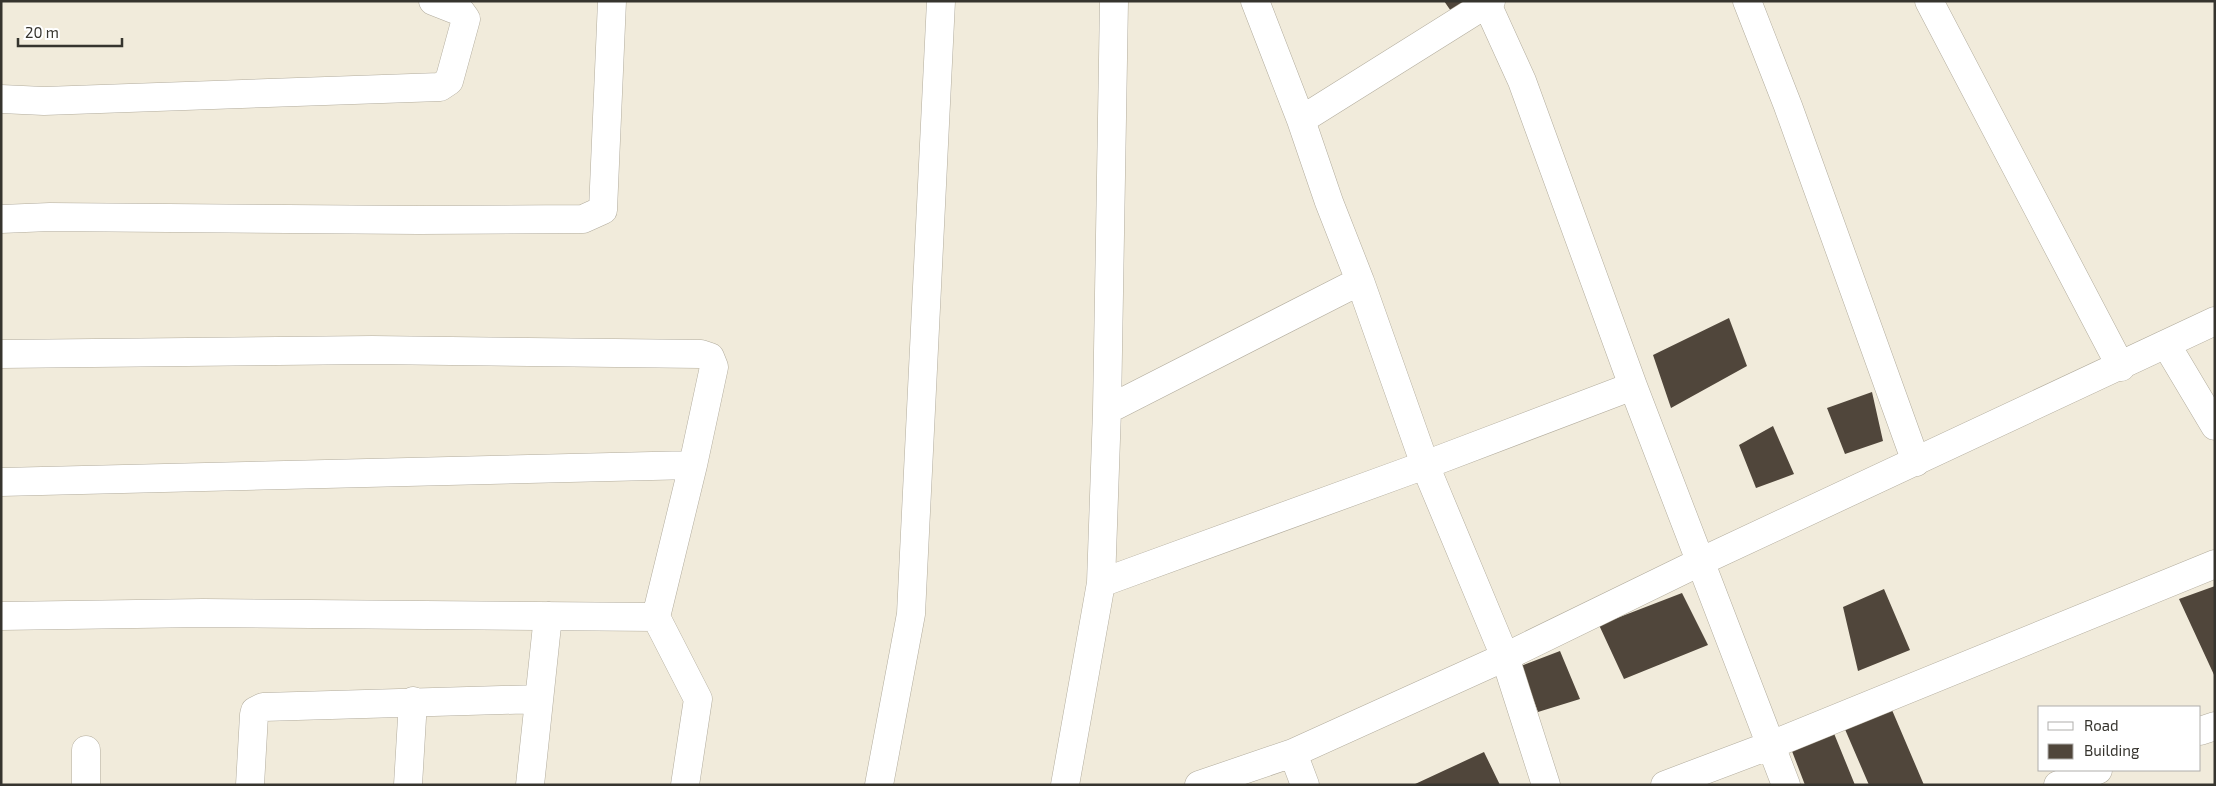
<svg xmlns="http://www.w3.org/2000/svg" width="2216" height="786" font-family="'Exo 2',sans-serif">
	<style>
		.building { fill: #50463b }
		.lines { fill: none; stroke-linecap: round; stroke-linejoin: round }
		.street-casing { stroke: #b2ac9d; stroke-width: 29 }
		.street { stroke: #fff; stroke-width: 28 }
	</style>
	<rect width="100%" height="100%" fill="#f1ebdb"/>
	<path class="building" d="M1444,1h29l-20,13z
		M1729,318l18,48 -76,42 -18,-53z
		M1872,392l11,49 -38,13 -18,-46z
		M1773,426l21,48 -38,14 -17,-43z
		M2215,586v91l-36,-78z
		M1884,589l26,61 -52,21 -15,-64z
		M1682,593l26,52 -84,34 -25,-54z
		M1560,651l20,48 -42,13 -17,-46z
		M1892,710l32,75h-55l-25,-58z
		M1833,731l22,54h-50l-15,-39z
		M1484,752l16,33h-87z"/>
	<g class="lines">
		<defs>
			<path id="street" d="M1255,1l46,119
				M1491,1l-190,119 28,82 31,79 65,184 80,192 41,128
				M1747,1l41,105 128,356
				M1929,1l192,366
				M1487,4l35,77 111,305 153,399
				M1,99l43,2 396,-14 9,-6 17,-62 -5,-7 -28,-11
				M1,219l49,-2 369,3 164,-1 20,-9 9,-209
				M2166,344l49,82
				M1,354l371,-4 329,4 9,3 4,10 -21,98 -37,152 42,82 -13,86
				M1107,410l253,-129
				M1,482l692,-17
				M1101,583l324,-118 208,-79
				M1,616l202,-3 453,4
				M2200,731l15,-5
				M86,750v35
				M1293,753l12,32
				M250,785l4,-70 1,-4 8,-4 276,-8
				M408,785l5,-84
				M530,785l18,-169
				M879,785l32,-171 30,-613
				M1065,785l36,-202 6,-173 7,-409
				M1199,785l94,-32 212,-96 197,-96 513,-240
				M1665,785l106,-40 444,-181
				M2058,785l40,-15"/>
		</defs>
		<use href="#street" class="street-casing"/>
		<use href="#street" class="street"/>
	</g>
	<rect width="2216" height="786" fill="none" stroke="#36342e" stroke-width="5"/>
	<rect x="2038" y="706" width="162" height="65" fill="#ffffff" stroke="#afaeab"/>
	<rect x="2048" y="722" width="25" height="8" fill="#ffffff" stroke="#afaeab"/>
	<text x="2084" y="731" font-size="15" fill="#36342e">Road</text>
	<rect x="2048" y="744" width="25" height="15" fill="#50463b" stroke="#afaeab"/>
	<text x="2084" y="756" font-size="15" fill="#36342e">Building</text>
	<path d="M18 38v8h104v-8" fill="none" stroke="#36342e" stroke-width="2.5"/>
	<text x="25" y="38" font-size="15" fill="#36342e" stroke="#ffffff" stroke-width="4" paint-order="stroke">20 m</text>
</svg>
